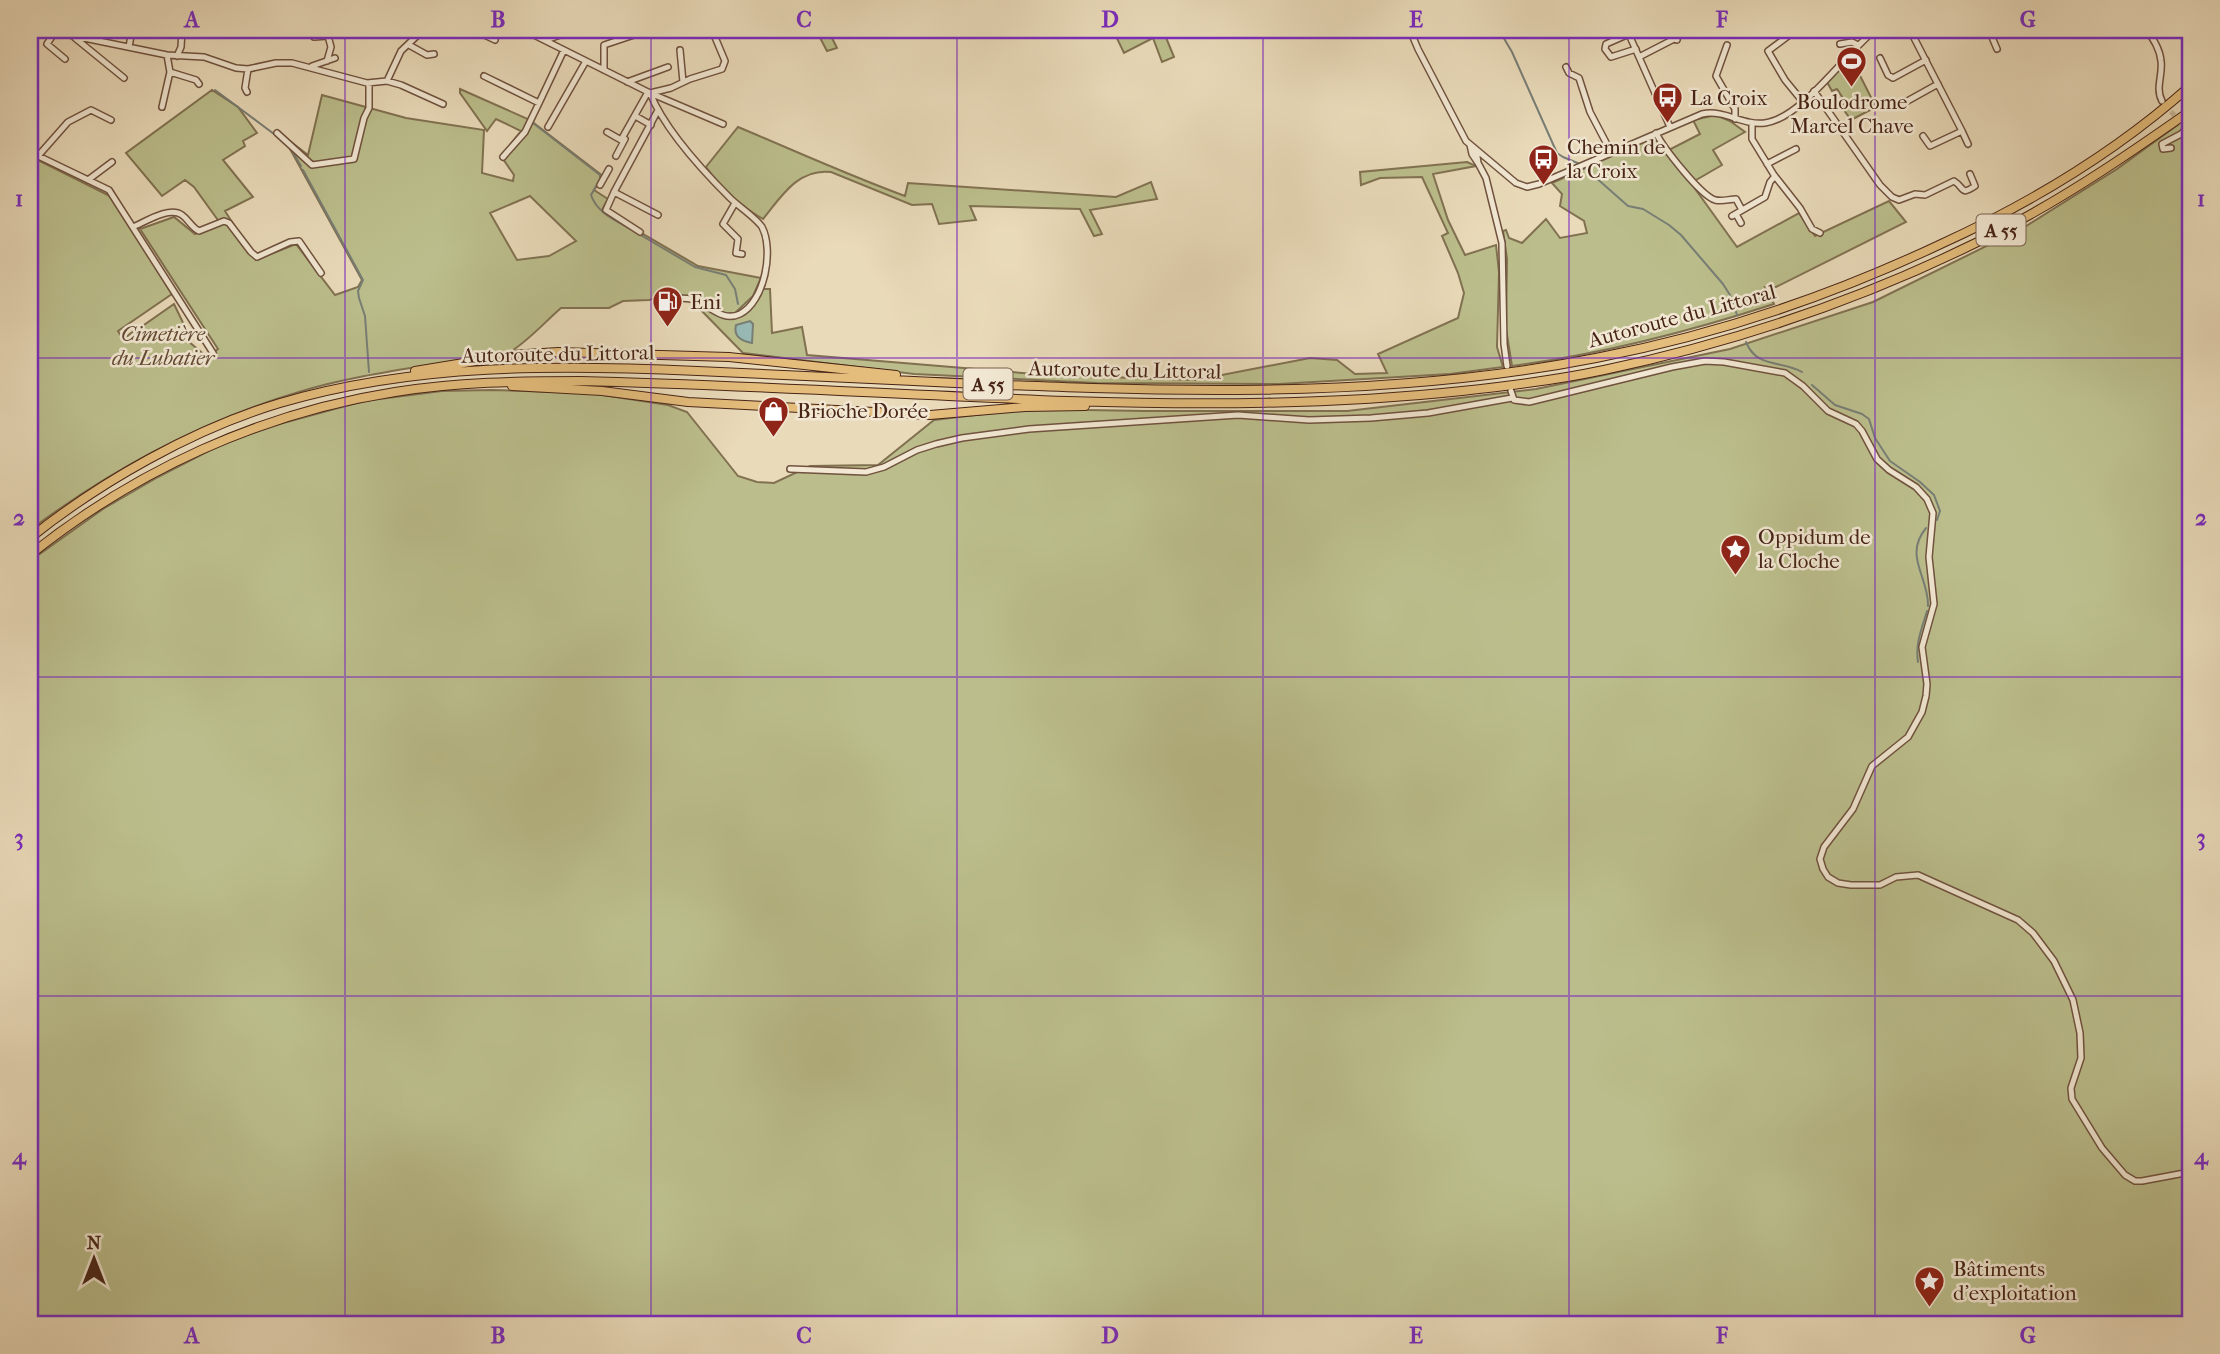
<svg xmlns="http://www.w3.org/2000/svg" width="2220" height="1354" font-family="'IM FELL French Canon',serif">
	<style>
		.green { fill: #bbbe8c; stroke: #817151; stroke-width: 2; fill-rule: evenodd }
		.water { fill: #98bab5; stroke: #787e75; stroke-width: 2 }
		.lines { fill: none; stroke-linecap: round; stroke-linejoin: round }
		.stream { stroke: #787e75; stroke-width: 2 }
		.minor-tunnel { stroke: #c9b698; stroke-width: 5; stroke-dasharray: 5 2.5; stroke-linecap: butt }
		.minor-casing { stroke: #70523f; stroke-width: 8 }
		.highway-casing { stroke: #472416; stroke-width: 10 }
		.minor { stroke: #f1e7d2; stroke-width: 5 }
		.highway { stroke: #e4bd7c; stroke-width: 8 }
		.grid { fill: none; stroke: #7b2cbf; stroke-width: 2; stroke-opacity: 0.55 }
		.labels { text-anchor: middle; stroke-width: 5; stroke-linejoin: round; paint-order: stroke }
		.shield { fill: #f1e7d2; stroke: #7a5e4e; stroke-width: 2 }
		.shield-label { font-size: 19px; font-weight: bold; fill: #472416 }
		.poi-label { font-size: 21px; fill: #472416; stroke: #f1e7d2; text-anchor: start }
		.street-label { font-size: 21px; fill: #472416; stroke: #f1e7d2 }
		.park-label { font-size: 21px; font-style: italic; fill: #644a34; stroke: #f1e7d2 }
		.neatline { fill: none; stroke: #7b2cbf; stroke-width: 2.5 }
		.grid-label { font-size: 23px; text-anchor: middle; font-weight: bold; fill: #7b2cbf }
	</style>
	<rect width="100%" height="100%" fill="#e9dab9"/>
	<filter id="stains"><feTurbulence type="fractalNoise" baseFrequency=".00286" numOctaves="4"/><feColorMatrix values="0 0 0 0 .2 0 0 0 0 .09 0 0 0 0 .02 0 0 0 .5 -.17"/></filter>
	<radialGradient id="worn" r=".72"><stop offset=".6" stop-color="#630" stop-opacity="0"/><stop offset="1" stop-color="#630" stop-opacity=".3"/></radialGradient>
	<path class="green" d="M816,30h12l9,18 -10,3z
		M1113,30h8l4,8 19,-8h26l-16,8 11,-3 9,22 -12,5 -9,-24 -29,15z
		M1851,58l25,49 -25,13 -10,-14 5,-3 -9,-14 -5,2 -5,-9z
		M460,89l70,31 74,57 -10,13 14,9 -6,11 96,56 63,12 -8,18 -18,17 -10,1 -33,-17 -23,-1 -20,4 -26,1 -14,7h-48c-15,13 -31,31 -48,42 -10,7 -39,8 -52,10 -54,9 -110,16 -162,32 -98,29 -188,78 -269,138v-374l82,41 60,97 -54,37 5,8 11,-8 7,-1 3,-5 30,-21 14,29v8l19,16 11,-8 -78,-120 34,-12 21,17 25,-11 -26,-36 -9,-7 -23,16 -36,-43 86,-63 26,17 19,26 -14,8 2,5 -22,14 30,37 -28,14 31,49 40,-16 39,51 23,-8 4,-7 -73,-133 -12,-16 31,24 14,-60 84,23 78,12 -2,43 31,8 1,-6 -13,-19 20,-25 -25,-12 -9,12 -27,-38zM530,196l46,45 -27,15 -32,4 -27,-47z
		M1716,115l14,6 15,11 -32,18 9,15 -31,18 46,64 62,-34 16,23 74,-35 17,21 -130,65h-11l9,17c-86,28 -171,50 -262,62l-6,-37 1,-70 -4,-28 3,-1 3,8 13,5 24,-24 14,19 27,-5 -3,-12 -24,-15 2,-12 -10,-11 103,-47 12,15 33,-17 -7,-14z
		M2190,116v1208h-2160v-763l73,-52 55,-32 68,-35 57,-19 81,-22 78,-10 50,-1 98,3 78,12 19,7 51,64 19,6 17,1 36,-17 68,-1 56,-45 91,-11 120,2h202l189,-22 194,-40 143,-47 150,-74 94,-59z
		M738,127c55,23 110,48 167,69l3,-13 208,14 35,-15 6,17 -67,11 12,24 -8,2 -14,-27 -110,-3 6,14 -37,4 -7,-20 -20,1 -81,-33c-33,-4 -50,25 -68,47 -23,-13 -42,-31 -57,-52z
		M1467,162l9,4 -43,8 15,46 17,35 31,-10 3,27 -2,75 6,20 -53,7 -171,10 -182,-1 -183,-9 -171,-21 -50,-51 18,10 26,5 19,-17 7,-11h7l2,44 30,-6 5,28 228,19 124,5 37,1 114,-22 27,2 18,14 32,-1 -9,-19 80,-36 6,-25 -6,-20 -16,-37 6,-3 -26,-56 -42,1 -19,7 -1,-13z"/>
	<path class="water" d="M750,321l3,3 -1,19c-10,-2 -19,-6 -16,-18z"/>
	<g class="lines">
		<path class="stream" d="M1499,30l13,22 45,101 6,4 17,7
			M215,90l59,44
			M533,123l67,52v4l-9,16c6,18 24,25 41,35
			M291,149l10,17
			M1585,168l43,38 15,3 26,16 12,10 42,49 7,11 7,20
			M303,170l60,110 -5,11 1,7 6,18 4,56
			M639,234l56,33 31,8 9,14 3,15
			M1746,342c11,27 35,18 56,30
			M1812,385l23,20 27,9 7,5 6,19 15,23 30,21 14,13 6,16 -3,9
			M1926,528c-23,28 3,49 2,78
			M1918,662c-3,-18 4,-34 9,-51"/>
		<path class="minor-tunnel" d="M2166,106l16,18"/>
		<defs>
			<path id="minor" d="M45,30l122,25 37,2 32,11 12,1 28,-6h16l75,20 20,-2 14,4 42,19
				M481,30l-1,3 15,7
				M524,30l126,63 21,-5 19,-9 32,-10 3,-8 -13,-31
				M1410,30l8,19 48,92 50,42 11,4 12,-3 163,-70c23,-5 41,12 63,9 37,-5 80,-69 110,-93
				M1627,30l43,97
				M1796,30l-28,21 17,29 18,22
				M1910,30l52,101 -32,15 -7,-10
				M1989,30l8,19
				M2147,30c6,9 13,19 14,31 2,14 -6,27 1,40
				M55,32l-8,12 18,15
				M1629,34l-23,10 -1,5 6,8 25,-8
				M314,37l14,-1 3,11 -4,14
				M75,38l49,40
				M545,40l31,-10
				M1840,44l12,-2 6,3
				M409,45l18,10 7,-1
				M1727,45l-11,31 19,33v10
				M129,47l3,-17
				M680,50l3,32
				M177,56l4,-9 1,-17
				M1639,57l35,-18 3,1
				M1880,58l8,17 5,3 33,-18
				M312,66l23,-8
				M1566,67l3,6 10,5 11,34 21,40
				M604,70v-25l33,-11
				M170,72l26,8 3,4
				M484,76l55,27 25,-53
				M387,81l14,-30 22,-21
				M627,82l41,-15
				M1814,91l66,94 12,12 7,3 16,-6 10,1 29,-14c11,7 6,15 21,5l-5,-12
				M247,92l-2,-4 3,-19
				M650,93c14,35 53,78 80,105 8,8 26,20 32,29 12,23 3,74 -22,87 -19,9 -32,-11 -49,-15 -11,-2 -21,0 -31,3
				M650,93l73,31
				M1902,104l36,-20
				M162,107l8,-35 -3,-17
				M657,112l-43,80 44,23
				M637,117l14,8
				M1752,123v16l22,36 26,33 12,21 8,4
				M548,127l38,-66
				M1962,131l6,13
				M607,132l14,8 27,-48
				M277,133l35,32 42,-6 10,-41 5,-10v-25
				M1656,133c7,14 44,62 59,67 8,2 14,-1 21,-1l6,11
				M1470,145l2,9 6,9 -2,-13
				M2171,148l-8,1 -1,-5 19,-10 5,-5
				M30,152l79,38 104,163
				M38,156l30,-34 23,-12 20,10
				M616,156l9,-17
				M503,157l22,-25 14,-29
				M1478,163l8,15 16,65 2,101 3,22
				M1767,164l29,-15
				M88,180l24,-18
				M600,185l9,-16
				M614,192l-8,18 34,22
				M735,203l-12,21 15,15 -2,14 6,1
				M1736,214l5,9
				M1732,216l33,-19 5,-15 5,-6
				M133,227c12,-5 36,-21 49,-12 7,5 9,12 17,16l25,-10 5,2 22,29 6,5 33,-15 9,-1 22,32
				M1511,391l3,9 15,2 143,-35 33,-6 19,1 61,11 18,13 25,25 28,13 6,7 15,28 12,11 27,17 11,12 6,14 -4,44 5,47 -12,43 5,37 -1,12 -4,16 -14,25 -36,29 -19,43 -29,38 -4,12 3,10 5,8 10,6 13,2h29l16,-8 22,-2 100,45 15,13 21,28 19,39 7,33 1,25 -10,30 1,11 30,49 23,27 10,6h7l48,-9
				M790,469l76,3 18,-5 33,-17 19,-6 26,-6 67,-9 209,-14 71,5 62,-2 57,-5 84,-15"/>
			<path id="highway" d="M415,371l97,-16 46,-3 171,5 167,18
				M512,386l90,5 86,11 242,13 95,-8 60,-1
				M30,538c70,-56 163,-109 250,-135 136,-40 277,-38 418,-32 72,4 144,7 216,10 227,10 458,21 682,-23 119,-23 235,-62 345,-114 90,-41 175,-92 249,-158
				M30,555c106,-85 231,-142 365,-163 62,-10 124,-11 186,-11 163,4 325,14 487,20 132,4 263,4 394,-10 47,-5 95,-11 142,-21 142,-30 280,-78 409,-146 62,-33 120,-73 177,-113"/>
		</defs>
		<use href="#minor" class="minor-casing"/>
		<use href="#highway" class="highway-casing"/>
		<use href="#minor" class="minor"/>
		<use href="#highway" class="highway"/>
	</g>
	<path class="grid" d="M345,30v1294M651,30v1294M957,30v1294M1263,30v1294M1569,30v1294M1875,30v1294M30,358h2160M30,677h2160M30,996h2160"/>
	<defs>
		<symbol id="stadium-pin" viewBox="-11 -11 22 30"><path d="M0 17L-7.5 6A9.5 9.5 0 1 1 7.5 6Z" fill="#8f2418" stroke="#f1e7d2"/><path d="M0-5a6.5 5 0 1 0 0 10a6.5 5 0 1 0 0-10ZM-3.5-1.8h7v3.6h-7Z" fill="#fff"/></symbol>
		<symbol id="bus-pin" viewBox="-11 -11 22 30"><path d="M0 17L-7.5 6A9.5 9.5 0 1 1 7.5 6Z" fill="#8f2418" stroke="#f1e7d2"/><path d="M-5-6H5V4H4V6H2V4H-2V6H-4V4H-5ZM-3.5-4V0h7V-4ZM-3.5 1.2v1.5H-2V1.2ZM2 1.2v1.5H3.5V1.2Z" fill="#fff"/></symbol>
		<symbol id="fuel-pin" viewBox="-11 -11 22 30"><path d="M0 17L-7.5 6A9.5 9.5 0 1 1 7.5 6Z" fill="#8f2418" stroke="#f1e7d2"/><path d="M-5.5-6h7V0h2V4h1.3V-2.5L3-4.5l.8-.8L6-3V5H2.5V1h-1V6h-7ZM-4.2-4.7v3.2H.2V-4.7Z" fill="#fff"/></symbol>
		<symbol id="shop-pin" viewBox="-11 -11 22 30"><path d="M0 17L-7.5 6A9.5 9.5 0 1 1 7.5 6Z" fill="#8f2418" stroke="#f1e7d2"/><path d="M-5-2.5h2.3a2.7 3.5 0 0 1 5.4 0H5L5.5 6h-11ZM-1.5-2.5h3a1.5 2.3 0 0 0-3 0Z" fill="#fff"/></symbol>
		<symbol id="sight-pin" viewBox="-11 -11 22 30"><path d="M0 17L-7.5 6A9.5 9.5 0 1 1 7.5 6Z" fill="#8f2418" stroke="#f1e7d2"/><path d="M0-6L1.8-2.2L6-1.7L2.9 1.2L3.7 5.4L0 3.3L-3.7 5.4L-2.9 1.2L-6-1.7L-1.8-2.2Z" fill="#fff"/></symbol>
	</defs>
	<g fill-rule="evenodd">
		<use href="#stadium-pin" x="1834" y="44" width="35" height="47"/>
		<use href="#bus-pin" x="1650" y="80" width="35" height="47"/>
		<use href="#bus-pin" x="1526" y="142" width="35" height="47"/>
		<use href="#fuel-pin" x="650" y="284" width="35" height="47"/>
		<use href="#shop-pin" x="756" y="394" width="35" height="47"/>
		<use href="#sight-pin" x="1718" y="532" width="35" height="47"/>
		<use href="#sight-pin" x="1912" y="1264" width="35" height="47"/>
	</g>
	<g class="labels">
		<g class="shield">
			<rect x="1976.5" y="214.5" width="49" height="31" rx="5"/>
			<rect x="963.5" y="368.5" width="49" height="31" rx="5"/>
		</g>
		<g class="shield-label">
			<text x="2001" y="237">A 55</text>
			<text x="988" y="391">A 55</text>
		</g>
		<g class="poi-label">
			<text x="1690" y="105">La Croix</text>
			<text x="1852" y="109" text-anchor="middle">Boulodrome<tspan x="1852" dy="24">Marcel Chave</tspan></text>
			<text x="1567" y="154">Chemin de<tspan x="1567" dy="24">la Croix</tspan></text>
			<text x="690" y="309">Eni</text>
			<text x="797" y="418">Brioche Dorée</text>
			<text x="1758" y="544">Oppidum de<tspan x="1758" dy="24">la Cloche</tspan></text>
			<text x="1953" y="1276">Bâtiments<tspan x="1953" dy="24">d'exploitation</tspan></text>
		</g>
		<g class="street-label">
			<text transform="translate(1682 316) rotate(-15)" y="7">Autoroute du Littoral</text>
			<text transform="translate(558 354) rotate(-1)" y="7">Autoroute du Littoral</text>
			<text transform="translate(1125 370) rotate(1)" y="7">Autoroute du Littoral</text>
		</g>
		<g class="park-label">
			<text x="163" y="341">Cimetière<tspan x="163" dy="24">du Lubatier</tspan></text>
		</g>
	</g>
	<rect width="2220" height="1354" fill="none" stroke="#e9dab9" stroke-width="77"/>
	<g transform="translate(94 1259)" stroke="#f1e7d2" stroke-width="5" paint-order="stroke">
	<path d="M0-5L12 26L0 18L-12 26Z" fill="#472416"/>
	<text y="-10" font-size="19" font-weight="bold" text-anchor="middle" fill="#472416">N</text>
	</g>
	<rect x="38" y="38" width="2144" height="1278" class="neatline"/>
	<g class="grid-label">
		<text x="192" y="27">A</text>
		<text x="498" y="27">B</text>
		<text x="804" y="27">C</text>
		<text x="1110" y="27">D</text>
		<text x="1416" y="27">E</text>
		<text x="1722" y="27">F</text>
		<text x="2028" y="27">G</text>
		<text x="19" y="206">1</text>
		<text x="2201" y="206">1</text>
		<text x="19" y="525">2</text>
		<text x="2201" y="525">2</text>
		<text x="19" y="845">3</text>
		<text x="2201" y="845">3</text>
		<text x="19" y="1164">4</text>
		<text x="2201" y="1164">4</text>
		<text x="192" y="1343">A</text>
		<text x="498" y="1343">B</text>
		<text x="804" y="1343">C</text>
		<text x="1110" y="1343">D</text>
		<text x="1416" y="1343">E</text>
		<text x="1722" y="1343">F</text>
		<text x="2028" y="1343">G</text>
	</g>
	<rect width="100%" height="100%" filter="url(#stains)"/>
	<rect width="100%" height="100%" fill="url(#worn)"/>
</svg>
